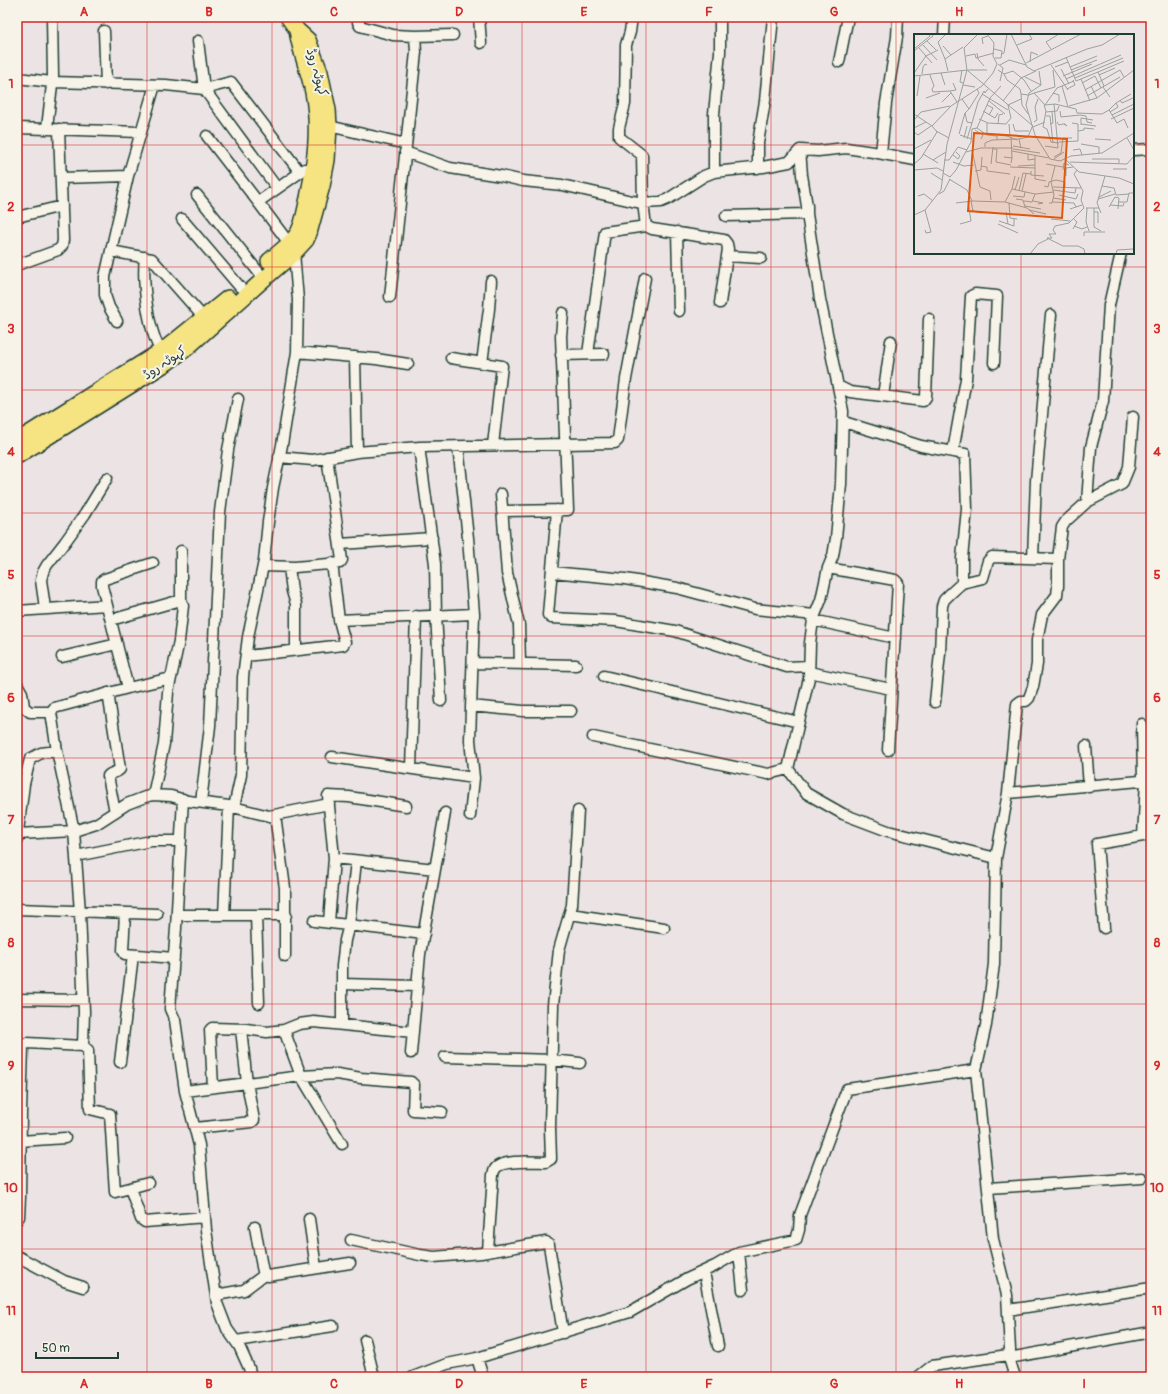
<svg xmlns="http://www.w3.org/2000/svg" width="1168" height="1394" font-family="Pangolin,'Playpen Sans Arabic',sans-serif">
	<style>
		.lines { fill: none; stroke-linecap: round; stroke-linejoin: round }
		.minor-casing { stroke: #1f3d34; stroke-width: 13 }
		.primary-casing { stroke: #1f3d34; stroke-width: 18 }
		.minor { stroke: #f7f3e8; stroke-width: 10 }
		.primary { stroke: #f6e381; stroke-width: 15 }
		.grid { fill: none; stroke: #d62828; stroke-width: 1; stroke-opacity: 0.55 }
		.labels { text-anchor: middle; stroke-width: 4; stroke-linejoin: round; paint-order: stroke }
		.street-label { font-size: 13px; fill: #1f3d34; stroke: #f7f3e8 }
		.inset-road { fill: none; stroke: #9aa19e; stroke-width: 1 }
		.view { fill: #de580e; fill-opacity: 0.15; stroke: #de580e; stroke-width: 2 }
		.inset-edge { fill: none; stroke: #1f3d34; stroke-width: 2 }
		.neatline { fill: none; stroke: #d62828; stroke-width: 1.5 }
		.grid-label { font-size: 13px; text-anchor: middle; font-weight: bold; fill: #d62828 }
	</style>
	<rect width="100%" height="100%" fill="#ece4e4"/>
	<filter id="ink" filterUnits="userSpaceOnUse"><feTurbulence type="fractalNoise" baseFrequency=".025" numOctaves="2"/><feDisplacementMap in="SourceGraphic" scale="8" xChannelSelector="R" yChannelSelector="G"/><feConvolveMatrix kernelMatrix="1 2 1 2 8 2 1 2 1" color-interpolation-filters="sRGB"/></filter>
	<g filter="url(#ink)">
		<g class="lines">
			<defs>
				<path id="minor" d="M360,17l-2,5 2,4 33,9 22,1 38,-1
					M479,17l2,26
					M632,17l-2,15 -4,13 -1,59 -6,24v9l23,18 1,48 3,23 6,3 72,11 3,4 1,5 -8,54
					M104,31l2,53
					M944,35l1,-18
					M198,41l6,48 27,-7 69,90
					M839,62l9,-45
					M17,78l35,4 114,3 38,4 73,99
					M329,126l77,18
					M17,128l123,4
					M47,128l6,-52 -1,-59
					M207,136l51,66
					M800,150l2,25 5,31v8l13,85 23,112 -2,73 -5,54 -3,18 -5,12 -7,32 -8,20 -3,23 -1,35 -21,91 18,24 37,21 45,17 108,27 -2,106 -8,61 -10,45 17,169 14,56 3,55 -2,5 -76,11 -14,11
					M1133,150l18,-1
					M405,152l45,16 51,8 22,5 39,4 70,16 11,2 18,-1 7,-3 36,-23 10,-4 49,-5 26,-5 11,-12 18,1 28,-3 27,4 42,8
					M881,153l5,-50 11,-66 1,-20
					M758,168v-25l7,-42 8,-84
					M714,172v-58l6,-62v-35
					M61,178l67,-2
					M197,195l67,84
					M726,216l81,-2
					M17,217l45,-11
					M182,219l58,68
					M677,232l2,79
					M289,243l-31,-41 47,-33
					M111,251l41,8 52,59
					M727,256l34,2
					M145,257c-3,27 3,75 18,98
					M17,265l41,-15 4,-4 1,-6 -4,-111
					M390,297l26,-245 -1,-16
					M117,321l-8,-14 -4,-12v-18l23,-101 27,-91
					M297,352l79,7 32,5
					M588,354l17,-122 41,-6
					M561,355l43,-1
					M355,357l2,95
					M451,358l51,8 -9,79
					M482,363l7,-54 2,-28
					M838,386l12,6 73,9 3,-4 3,-78
					M883,396l8,-55
					M844,422l77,24 44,8 2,55 -5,49v25
					M458,446l10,92 6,76 -4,126 4,38 -4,38
					M419,447l16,117 1,51 5,86
					M953,451l13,-72 5,-83 4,-2 22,2 -3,67
					M279,457l34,3 44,-8 62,-5 196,-4 3,-3 8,-61 19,-101
					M501,494l6,79 12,52 1,39
					M1087,502l4,-55 12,-46 6,-96 12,-52
					M557,510l-9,105 3,3 65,3 59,10 112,36 22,-1
					M502,511l66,-1 -7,-174 2,-23
					M340,544l92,-6
					M1033,558l3,-77 15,-166
					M263,566l32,1 45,-4 2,-3 -15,-103
					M289,567l3,24 4,13v46
					M828,568l67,12 3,3 -10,167
					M552,572l73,7 52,9 78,21 60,6
					M45,608l-4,-28 2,-8 4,-7 18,-23 20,-28 22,-36
					M17,611l90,-6
					M111,620l70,-20
					M339,620l135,-6
					M813,620l82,18
					M246,656l97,-11 2,-3 -6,-22 -7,-57
					M62,657l55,-13
					M473,663l103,2
					M809,672l82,17
					M604,676l195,46
					M17,684l5,9 2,14 6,5h21
					M128,688l-26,-102v-5l3,-2 48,-16
					M108,693l12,76c-3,4 -9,3 -12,7l7,36
					M935,702l5,-49 2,-47 2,-6 7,-7 11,-10 21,-5 5,-17 4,-4 66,2
					M471,706l52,5h48
					M1142,724l1,57
					M593,737l175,37 20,-5
					M1086,746l3,41
					M332,757l142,21
					M411,768l5,-152
					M1008,793l143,-13
					M153,795l11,-51 4,-52 11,-51 4,-35 -2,-6v-49
					M183,799l-7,129 -6,81 5,11 10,71 14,54 7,85 11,73 10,26 12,17 10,22 2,9
					M201,802l9,-76 10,-214 8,-62 10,-51
					M234,807l7,-32 2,-98 5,-40 16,-76 4,-39 5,-34 9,-43 15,-93 1,-52 -4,-47
					M275,815l10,73v68
					M18,834l56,-3 22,-7 31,-20 18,-7 8,-2 18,1 17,5 41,5 40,10 60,-12
					M17,839l7,-55 6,-25 11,-6 16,-2
					M76,856l75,-15h30
					M334,858l101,11
					M996,858l12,-65 9,-89 4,-3h5l3,-3 4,-11 4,-23v-24l5,-25 15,-20 1,-9v-27l4,-32 4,-6 21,-19 35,-18 7,-17 4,-50
					M17,909l140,5
					M125,914l-2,36 2,4 49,4
					M570,914l94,14
					M177,915h109
					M224,915l5,-109
					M256,915l3,88
					M314,921l110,13
					M329,922l5,-64 -6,-62 21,1 57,9
					M1104,928l-7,-84 46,-8 3,-55
					M342,984l75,2
					M17,999l66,1
					M342,1025v-59l3,-26 4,-15 7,-64
					M284,1030l17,46 41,68
					M83,1046l1,-34 -4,-100 -6,-81 -17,-80 -6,-39 3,-4 74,-20 43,-10
					M411,1053l9,-99 25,-141
					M445,1057l107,3 28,3
					M120,1062l13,-107
					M213,1087l-3,-57 2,-2 34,1 21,3 17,-2 15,-6 15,-2 99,10
					M185,1091l116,-15 36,-2 24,4 50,4 3,3 -1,25 29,2
					M195,1128l57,-6 2,-2 -7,-37 -6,-54
					M20,1141l45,-3
					M130,1188l18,-5
					M988,1188l154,-10
					M17,1197h3l-1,20 -2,3
					M20,1197l1,-84 2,-67 4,-3 56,3 5,4 2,59 20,5 5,78 15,-4 11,31 4,3 60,-5
					M309,1219l7,49
					M255,1227l7,40 2,8 4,1 82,-13
					M351,1240l69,15 14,2 47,-4 65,-11 3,3 14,88
					M488,1251l5,-76c0,-1 2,-6 2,-6 7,-10 40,-7 51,-7l5,-3 -1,-31 3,-123 6,-55 13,-45 6,-94
					M739,1252l4,38
					M17,1256l47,25 19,6
					M704,1272l14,74
					M216,1295l28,-5 20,-15
					M1008,1310l143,-22
					M365,1340l9,37
					M236,1341l97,-15
					M1008,1355l7,22
					M477,1358l6,19
					M1009,1358l142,-26
					M413,1377l34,-13 30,-6 153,-46 57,-33 28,-13 24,-14 57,-12 3,-10 1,-15 47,-126 129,-19
					M1150,1377h1"/>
				<path id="primary" d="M269,261c10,-9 22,-17 29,-28 6,-11 7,-23 10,-35 7,-35 12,-70 5,-106 -4,-21 -13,-40 -16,-62
					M17,441l149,-93 62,-50
					M17,456l151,-94 20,-15 76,-68 30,-26 12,-13 3,-7 13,-47 5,-26 2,-34 -1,-16 -8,-38 -12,-32 -11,-10 -9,-13"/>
			</defs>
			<use href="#minor" class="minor-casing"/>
			<use href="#primary" class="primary-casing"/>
			<use href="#minor" class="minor"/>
			<use href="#primary" class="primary"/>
		</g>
	</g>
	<path class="grid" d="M147,17v1360M272,17v1360M397,17v1360M522,17v1360M646,17v1360M771,17v1360M896,17v1360M1021,17v18M17,145h898M1133,145h18M1021,253v1124M17,267h1134M17,390h1134M17,513h1134M17,636h1134M17,758h1134M17,881h1134M17,1004h1134M17,1127h1134M17,1249h1134"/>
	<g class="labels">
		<g class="street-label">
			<text transform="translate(318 72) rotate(74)" y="5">کہوٹہ روڈ</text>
			<text transform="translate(164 362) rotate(-34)" y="5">کہوٹہ روڈ</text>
		</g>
	</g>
	<g transform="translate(914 34)">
		<rect width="220" height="220" fill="#ece4e4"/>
		<path class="inset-road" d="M97,0l16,33 7,4 53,-22 15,-4 18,-11M13,7l9,9M69,10l-1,-6 6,-2M9,11l14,15M103,11l15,-6 -3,-5M29,12l8,9M5,14l13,15M0,15l16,-13 -1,-2M80,15l8,2 -1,7h-6M137,15l-5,-7 13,-8M0,17l19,-15 -1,-2M63,19l1,6 6,7M88,20l2,-1 3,-19M52,22l9,-2 1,4 18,-5M152,23l10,24 22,-9M31,25l-7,-17 8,-8M116,28l1,-10 7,3M112,29l55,-29M84,30l5,4 -3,13M86,31l9,-5 17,5M137,31l17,25M141,33l13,-5M156,33l27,-11M147,35l8,15M48,36l-2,12 3,1M54,36h19M84,36l6,4 9,-3 11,9 7,11M157,36l26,-10M34,37l-3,-12 18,-12M125,37l2,14 -12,8 -3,12 9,30 15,24 10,2 11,-5 31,-3 32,-20M184,38l26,-11M184,38l6,14M0,39l12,-17 12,-6M27,39l4,12M8,40l1,-7 2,-3 2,1M90,40l3,6 13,9 1,5M16,41l4,11 -2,3 1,3 17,-1 7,11M185,41l16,-7M0,42l53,-6 -3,-22 14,-14M149,42l29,-12M111,43l16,8M161,44l48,-20M152,45l55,-24M167,45l9,22M168,49l13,-7 6,12M49,51l12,2M148,52l6,21M177,52l6,12M189,53l7,10M153,55l8,-4 -2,-5M171,56l35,-20 4,7M36,57l6,-1 -3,-7M120,59l21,-6 -2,-17M139,59l6,2v7M68,60l26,16M114,61l-7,-1 1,11 6,9M115,61l5,-2 11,12 10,-1 21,5 1,4 25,1 7,-4 8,13 7,-4 4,9M3,62l3,-20M173,62l33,-19M12,64l14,-5M48,65l7,10 -4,4 2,9 5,1 -5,16M206,66l2,3 11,-5M75,67l16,13M89,67l18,-23 15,-7M28,68l9,-9M140,70l4,44M73,71l6,3 -4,7M130,71l2,6 -3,16 4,2 4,13 8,1M131,71l12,-17 17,-7M155,72l28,-8 37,-28M55,75l10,-16 -2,-4M195,76l7,-7 15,-9M69,77l12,7 3,-5M146,77l1,6 19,-2M132,78l11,-1 2,-5M196,78l8,-5 -2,-4M0,80l18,12 5,6 -16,26 -7,6M166,81l6,1 1,6 5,1M198,81l22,-11M132,82h4l3,27M65,85l9,4 18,1 5,-6 -3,-13 13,-6M197,85l23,-11M0,86l7,-8 29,-6M120,88l3,-2 -2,-13 3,-8M143,88l2,3 4,-1h2l2,2 -3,-2M58,89l6,-21 6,-11 1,2 3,-4M84,90l1,-9 4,-1M95,90l1,12M99,90l2,7h14M136,90l3,-1 -1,-11M167,90l15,2M167,91v-7l12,2M18,92l19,-20 31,-20 11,-13 4,-9 -4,-8 1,-13 -7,-9M119,93l12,-5M0,94l12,-6M63,94l10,7v-12M61,96l8,5 -2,4M22,97l13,7M164,97l6,-1v-2l10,1M0,98l4,3 13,-9M45,100l6,-21M73,100l20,2 10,4M46,101l12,4M73,101l10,1v4M97,103l1,21M50,104l3,-12M213,104l7,12M105,105l9,-2 4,-10M181,105l16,1M145,108l19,-1v-17l-6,-1M167,110l18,3v6M99,112l17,3M131,112l13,2M71,113v-4l7,-3 27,-1 2,9M0,115l17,-9M79,115h4l-1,13M99,115l27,4M58,116l8,37 10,4 1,9M159,116l7,-1 2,6M98,117l37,7M52,118l15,-4h32M9,120l15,9M114,120v6l7,-1M39,121l5,4 2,-3 -4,-4M121,122v23l11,2M90,123l8,1 -1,5M140,123l7,-4 2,-15h9M140,125l10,-7M151,125l14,13 40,6 15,6M178,125h27v4M19,126l13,-8M30,126h5l9,-13 9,3M39,128l11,4 10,-1M82,128l15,3M156,128l57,2 7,-8M77,130l2,-17M132,130l17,3M67,132l6,1v4l23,3M104,132l17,-1M96,133l25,1M199,135h14M0,136l23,-2 6,3M149,136l1,-7 5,2M163,136l-3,4 9,17 -2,9 3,8 -15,15 -14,3 -2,4 3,4h-7l3,4h-5l16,8h15l6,3 1,5M61,137l6,-1 1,-13M117,137v4l13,1M17,139l11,7M29,139l7,4 6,-7 15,-28 1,-13 5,-1 13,-30 11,-12M152,142v-8l7,-1M35,145l18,11 5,11 33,1 7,-13 23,5 19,-2M130,152l4,1 1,-5 7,-2 9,2v6M188,152l12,2 2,7 13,-1M139,153l28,1M98,155l3,-13M101,156l4,-13M139,156l22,3 1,-5M105,157l4,-18 8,1M108,157l4,-17M25,160l5,-3 6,-12M145,161l17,4 2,-5M4,162l6,-2 9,7M99,162l11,1 1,-5M185,163l12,-6M139,164l13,2M102,165l7,1 2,7M184,165l17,-5M57,167l2,10 9,2M110,167l8,1 3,-8M119,167l10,2 -5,1M91,168l22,6 7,6M138,168l22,1 2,4M204,168h9l2,-9h5M42,169l16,-2M95,169l1,15 7,1M135,169h3l2,-8 -3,-13 4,-16M196,171l13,1 1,-3M111,172l16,3M195,173l6,-10 4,1 -1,11M172,174h13M173,174l-1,14 3,9M180,174v19l7,4M156,175l12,-4M115,176l17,4M92,178l2,12M180,178h4v11M187,179l-4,-10 8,-27M0,181l11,-5 16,-20 6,-46 20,-74 66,56M137,185l19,2M85,187l15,5v-7M46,190l11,-3 -3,-19M84,190l20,9M160,192l8,3 5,-2M159,195l4,-7 -4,-4M11,196l1,3 5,-1 -6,-22M170,202v-4h21M116,220l8,-10 10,-5M202,220l1,-4 16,-1"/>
		<path class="view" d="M60,99l93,6 -5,79 -94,-7z"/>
		<rect width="220" height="220" class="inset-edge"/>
	</g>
	<rect width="1168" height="1394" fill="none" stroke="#f7f3e8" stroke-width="44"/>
	<path d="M36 1352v6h82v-6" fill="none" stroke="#1f3d34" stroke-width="2"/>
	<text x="42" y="1352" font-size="12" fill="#1f3d34" stroke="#f7f3e8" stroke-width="3" paint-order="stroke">50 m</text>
	<rect x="22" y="22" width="1124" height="1350" class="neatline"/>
	<g class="grid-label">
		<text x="84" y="16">A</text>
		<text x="209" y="16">B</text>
		<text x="334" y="16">C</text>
		<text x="459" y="16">D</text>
		<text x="584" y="16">E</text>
		<text x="709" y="16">F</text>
		<text x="834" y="16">G</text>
		<text x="959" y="16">H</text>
		<text x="1084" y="16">I</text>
		<text x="11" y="88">1</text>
		<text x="1157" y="88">1</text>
		<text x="11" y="211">2</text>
		<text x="1157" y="211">2</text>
		<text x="11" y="333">3</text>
		<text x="1157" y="333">3</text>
		<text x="11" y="456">4</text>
		<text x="1157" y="456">4</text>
		<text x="11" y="579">5</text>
		<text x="1157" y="579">5</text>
		<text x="11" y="702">6</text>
		<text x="1157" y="702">6</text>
		<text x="11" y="824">7</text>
		<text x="1157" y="824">7</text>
		<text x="11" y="947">8</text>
		<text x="1157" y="947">8</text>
		<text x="11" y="1070">9</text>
		<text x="1157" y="1070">9</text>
		<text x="11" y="1192">10</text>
		<text x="1157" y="1192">10</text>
		<text x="11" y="1315">11</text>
		<text x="1157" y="1315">11</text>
		<text x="84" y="1388">A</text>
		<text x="209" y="1388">B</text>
		<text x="334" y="1388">C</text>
		<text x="459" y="1388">D</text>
		<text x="584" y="1388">E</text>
		<text x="709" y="1388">F</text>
		<text x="834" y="1388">G</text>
		<text x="959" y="1388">H</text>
		<text x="1084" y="1388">I</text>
	</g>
</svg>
